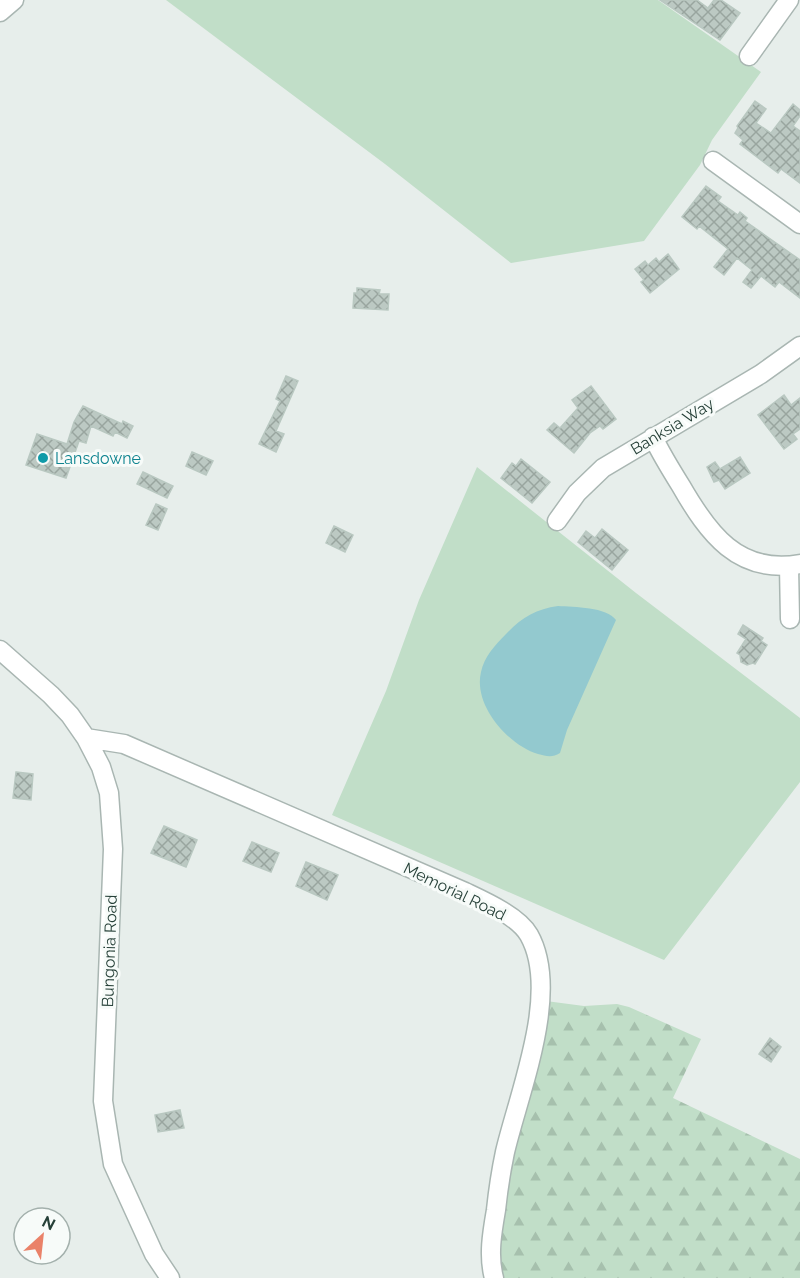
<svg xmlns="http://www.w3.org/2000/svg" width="800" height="1278" font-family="Raleway,sans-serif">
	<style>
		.grass { fill: #c1dec8 }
		.forest { fill: url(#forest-firs) }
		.water { fill: #93c9cf }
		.building { fill: url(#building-cross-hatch); stroke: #b9c8c1; stroke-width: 1.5 }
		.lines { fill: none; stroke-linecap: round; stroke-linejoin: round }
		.minor-casing { stroke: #a9b6b2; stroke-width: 21 }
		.minor { stroke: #fff; stroke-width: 18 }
		.culture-dot { fill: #0f9aa8; stroke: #f7fbf9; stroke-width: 2 }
		.labels { text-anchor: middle; stroke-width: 6; stroke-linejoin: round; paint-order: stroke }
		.street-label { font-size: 16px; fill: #264038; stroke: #f7fbf9 }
		.culture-label { font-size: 16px; fill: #0d838f; stroke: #f7fbf9; text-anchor: start }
	</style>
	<defs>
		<pattern id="forest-firs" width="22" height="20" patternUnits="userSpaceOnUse" patternTransform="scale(1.5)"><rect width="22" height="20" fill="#c1dec8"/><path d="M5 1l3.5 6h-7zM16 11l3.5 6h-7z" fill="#a6c0ad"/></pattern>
		<pattern id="building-cross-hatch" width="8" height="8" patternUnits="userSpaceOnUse" patternTransform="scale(1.5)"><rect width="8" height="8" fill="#bcc9c3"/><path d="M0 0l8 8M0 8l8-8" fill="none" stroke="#99a59f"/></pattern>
	</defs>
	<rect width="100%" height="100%" fill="#e7eeeb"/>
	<path class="grass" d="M166,0h492l103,72 -49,68 -12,25 -56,76 -133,22 -126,-99z
		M477,467l159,126 164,125v64l-136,178 -332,-145 54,-124 33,-91z"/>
	<path class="forest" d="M546,1001l38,5 33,-2 12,3 72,32 -28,59 127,61v119h-302l7,-101z"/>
	<path class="water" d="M558,606c16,1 49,1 58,14l-49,110 -7,23c-8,5 -14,3 -22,1 -30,-9 -65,-49 -57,-82 3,-15 14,-27 25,-38 15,-16 30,-25 52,-28z"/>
	<path class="building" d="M660,0h37l11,8 6,-8h7l19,13 -20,27z
		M755,101l11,8 -10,14 15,10 22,-29 7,6v6l-7,10 7,5v52l-19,-14 -3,4 -38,-29 3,-4 -8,-7 3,-5 -1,-2z
		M706,186l15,11 -3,4 20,14 2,-3 7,6 -2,3 55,39v38l-21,-16 -4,5 -14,-11 -10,12 -8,-6 9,-12 -15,-12 -13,17 -10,-8 14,-18 -29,-23 -2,3 -15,-12z
		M668,254l11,15 -29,24 -9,-11 3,-2 -9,-11 10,-8 3,4 8,-7 3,4z
		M357,288l23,2 -1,4h10l-1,16 -35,-2 1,-15h3z
		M286,376l12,5 -22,50 8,3 -8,18 -17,-8 21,-43 -4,-2z
		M591,386l25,33 -13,10 -3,-3 -10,7 -16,20 -27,-23 7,-7 6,5 18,-20 -6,-8z
		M784,395l7,10 9,-7v31l-7,5 4,5 -13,10 -26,-34z
		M83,406l39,18 1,-3 10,5 -6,12 -12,-6 -2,4 -22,-10 -5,17 -7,-2 -13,37 -40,-13 11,-31 30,10 7,-22z
		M192,452l21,9 -7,14 -20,-9z
		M740,457l10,16 -25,16 -6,-9 -5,2 -7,-15 8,-5 5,7z
		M521,459l29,23 -18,21 -31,-25 11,-15 4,3z
		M143,472l30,14 -6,12 -30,-14z
		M156,504l11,5 -9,21 -12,-5z
		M334,526l19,9 -8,17 -19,-9z
		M602,529l26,21 -16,20 -34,-28 8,-11 9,7z
		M743,625l20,13 -2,3 6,4 -12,19 -2,-1 -6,2 -6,-3 -1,-7 -3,-2 9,-14 -8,-5z
		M16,772l17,2 -2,26 -18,-2z
		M164,826l33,14 -11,27 -35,-14z
		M252,842l27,11 -8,19 -28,-11z
		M306,862l32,13 -11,25 -31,-14z
		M770,1038l11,9 -10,15 -12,-8z
		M180,1110l4,18 -26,4 -3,-17z"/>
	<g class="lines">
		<defs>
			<path id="minor" d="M0,12l14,-12
				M749,56l40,-56
				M713,161l87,63
				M653,437c8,17 18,33 28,49 27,47 57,89 119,78
				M557,521l20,-28 26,-25 158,-94 39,-28
				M789,566l1,53
				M0,650l51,45 19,20 16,23 15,29 8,26 4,56 -10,252 10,63 41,90 16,24
				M86,738l38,6 341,148c19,9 53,24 64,43 32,57 -10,157 -24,217 -4,19 -7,39 -9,58 -4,23 -8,46 -2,68"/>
		</defs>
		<use href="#minor" class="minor-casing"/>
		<use href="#minor" class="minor"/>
	</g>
	<circle class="culture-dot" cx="43" cy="458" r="6"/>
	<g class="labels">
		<g class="street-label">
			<text transform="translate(672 426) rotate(-31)" y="6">Banksia Way</text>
			<text transform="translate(455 891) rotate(26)" y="6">Memorial Road</text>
			<text transform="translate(109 951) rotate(-88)" y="6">Bungonia Road</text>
		</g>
		<g class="culture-label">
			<text x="55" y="464">Lansdowne</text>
		</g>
	</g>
	<g transform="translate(42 1236) rotate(27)"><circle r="28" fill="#f7fbf9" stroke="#a3b0ac" stroke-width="1.5"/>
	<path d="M0-4.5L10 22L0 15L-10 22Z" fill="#ea8269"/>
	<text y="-9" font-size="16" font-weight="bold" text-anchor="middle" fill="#264038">N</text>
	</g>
</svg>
